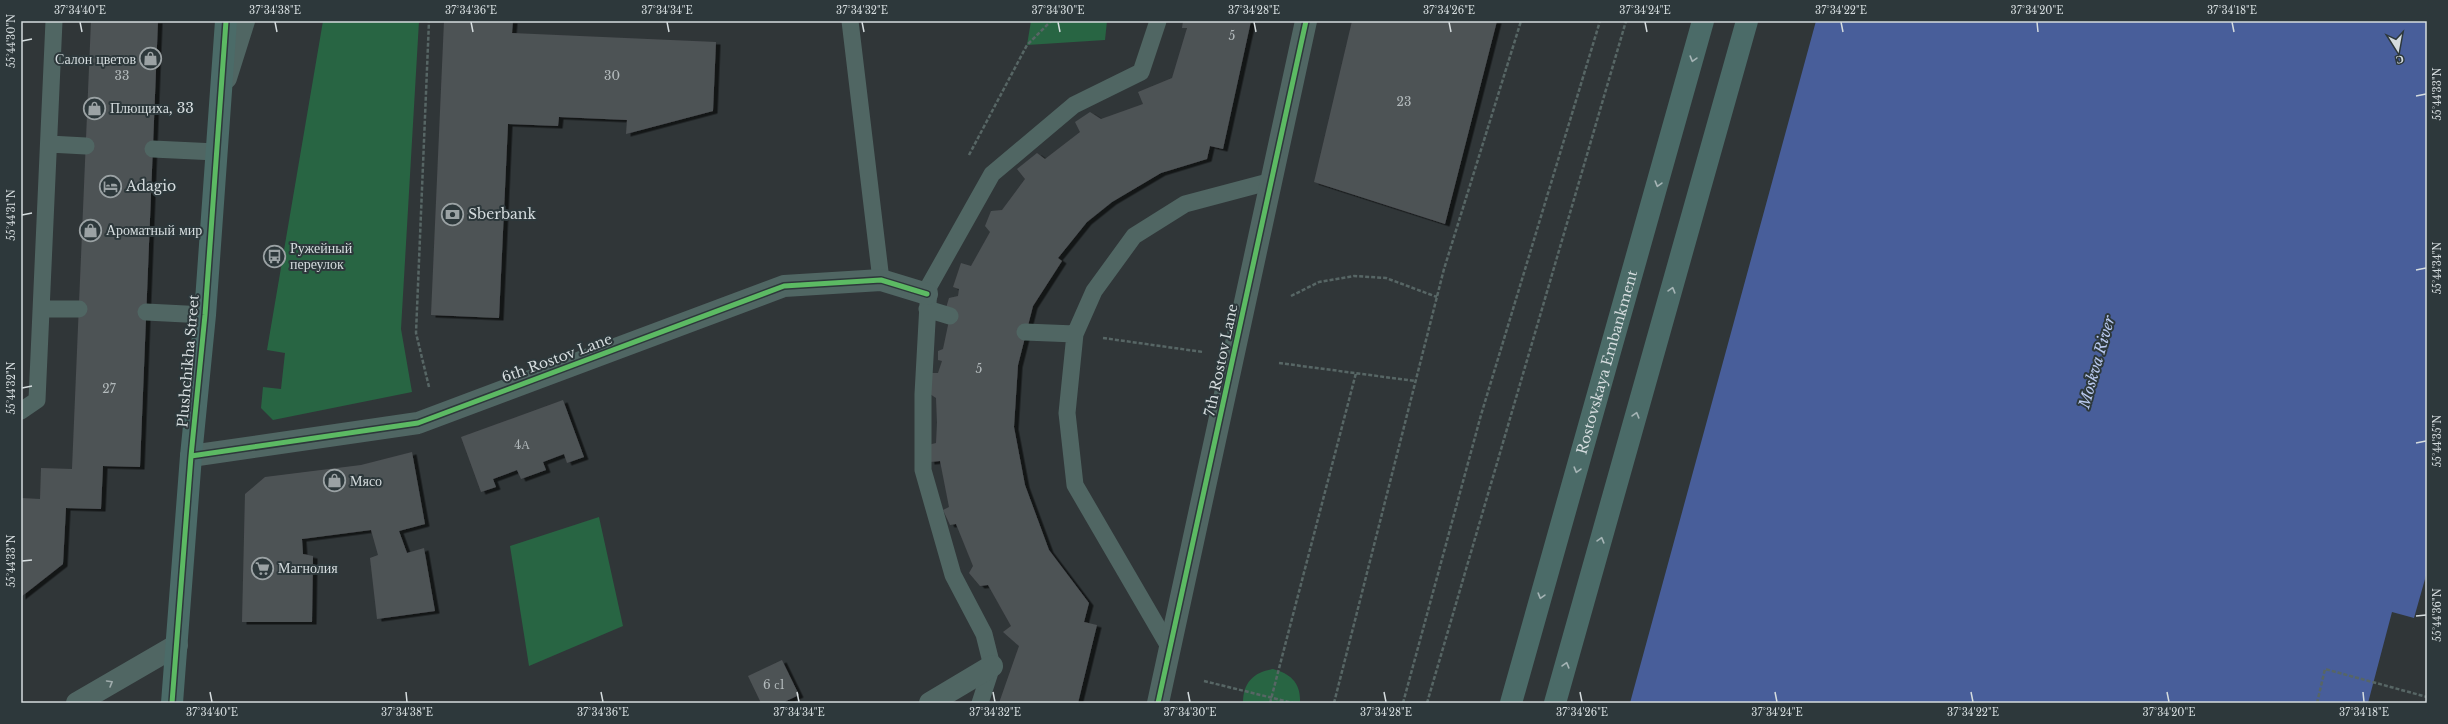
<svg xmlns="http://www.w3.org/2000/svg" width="2448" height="724" font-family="'Libre Baskerville',serif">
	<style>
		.green { fill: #286543 }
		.water { fill: #485e9a }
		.building { fill: #4e5255; filter: url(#shadow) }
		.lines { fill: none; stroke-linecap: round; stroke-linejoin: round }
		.path { stroke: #576665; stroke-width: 2.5; stroke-dasharray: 4 2; stroke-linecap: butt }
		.lane { stroke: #506663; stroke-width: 17 }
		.street { stroke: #506663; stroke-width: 22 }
		.secondary { stroke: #4b6b68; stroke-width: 22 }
		.cycleway-casing { stroke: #2d383b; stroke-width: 8 }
		.cycleway { stroke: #5cba63; stroke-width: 5 }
		.oneway { stroke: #a5b4b5 }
		.oneway2 { stroke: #a0adad }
		.ticks { fill: none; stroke: #d5dcde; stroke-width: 1.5 }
		.labels { text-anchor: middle; stroke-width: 4; stroke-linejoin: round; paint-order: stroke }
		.number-label { font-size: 12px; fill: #b3babc }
		.poi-label { font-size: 14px; fill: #d5dcde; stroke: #2d383b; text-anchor: start }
		.street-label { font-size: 14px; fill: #d5dcde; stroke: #2d383b }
		.water-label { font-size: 15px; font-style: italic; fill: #b9c9ef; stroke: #2d383b }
		.neatline { fill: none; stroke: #d5dcde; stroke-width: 1.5 }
		.ticks-label { font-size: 10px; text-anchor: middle; fill: #d5dcde }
	</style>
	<defs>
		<filter id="shadow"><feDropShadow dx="4.5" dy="2.5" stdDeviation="0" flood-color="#0009"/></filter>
	</defs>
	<rect width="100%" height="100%" fill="#303638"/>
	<path class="green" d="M323,21h96l-18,308 11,63 -139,28 -12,-12 2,-21 18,2 4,-36 -18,-3z
		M1031,21h76l-2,19 -78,5z
		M599,517l24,109 -94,40 -19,-120z
		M1273,669c18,5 28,14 27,34h-57c0,-21 11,-31 30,-34z"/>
	<path class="water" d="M1816,21h611v551l-13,46 -22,-6 -24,91h-738z"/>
	<path class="building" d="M91,21h67l-18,446 -37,-1 -2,43 -35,-1 -3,56 -42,33v-99l19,1 1,-31 31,1z
		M444,21h69l-1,12 204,9 -3,69 -87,23 1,-14 -68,-3 -1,9 -50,-2 -9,194 -68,-3z
		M1183,21h68l-28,128 -13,-3 -3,13 -46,14 -49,29 -25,20 -29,36 4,3 -29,45 -15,59 -4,62 11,58 24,65 40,53 -5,19 13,3 -19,78h-79l20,-57 -16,-14 8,-6 -23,-41 -8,1 -11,-13 4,-7 -17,-42 -6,1 -7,-15 6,-3 -9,-46 -10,1 -2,-17 8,-2 1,-20 -1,-25 -6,-4 2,-21h6l4,-12 -4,-1v-9l5,-2 8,-38 -5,-3 3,-10 9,-2 1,-7 -6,-2 8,-24 10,3 19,-34 -5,-6 6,-15 11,-1 23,-31 -8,-10 20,-16 8,6 35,-27 -5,-10 15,-10 11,7 42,-15 -5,-12 34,-14 15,-50h-5z
		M1352,21h145l-52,203 -131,-42z
		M563,400l21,57 -17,6 -3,-9 -21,8 3,8 -25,9 -4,-9 -24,9 3,8 -15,5 -20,-55z
		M412,452l13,72 -26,7 8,22 17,-5 11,63 -58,8 -7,-61 8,-3 -7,-25 -69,9 1,15 10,2 -1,66h-70l3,-128 20,-17 96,-12z
		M782,660l17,35 -17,8h-21l-13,-27z"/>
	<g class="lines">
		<path class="path" d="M969,155l58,-110 24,-24
			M1291,296l28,-14 35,-6 32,2 51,19
			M1103,338l100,14
			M1279,363l136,18
			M429,387l-13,-54 13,-312
			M1204,681l89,22
			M1270,703l86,-330
			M1334,703l110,-434 77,-248
			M1403,703l78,-288 119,-394
			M1427,703l199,-682
			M2317,703l8,-34 102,28"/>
		<path class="lane" d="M850,21l31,259
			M49,144l37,2
			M153,149l63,3
			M42,309h37
			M927,309l23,7
			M146,312l59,3
			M1025,332l50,2
			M21,411l16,-11 17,-379
			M1171,650l-96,-165 -8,-72 8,-79 19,-43 40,-55 51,-32 87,-23
			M980,703l12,-37 -8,-32 -31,-59 -30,-105v-76l6,-108 63,-112 82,-69 67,-33 17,-51"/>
		<path class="street" d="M226,78l18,-57
			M191,456l227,-33 366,-137 97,-6 46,14
			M77,703l100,-58
			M930,703l62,-37
			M1158,703l148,-682"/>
		<g class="secondary">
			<path d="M172,703l19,-247 14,-141 21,-294"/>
			<path id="s1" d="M1511,703l192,-682"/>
			<path d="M1555,703l192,-682"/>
		</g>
		<defs>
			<path id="cycleway" d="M191,456l227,-33 366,-137 97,-6 46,14
				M172,703l19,-247 14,-141 21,-294
				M1158,703l148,-682"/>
		</defs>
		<use href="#cycleway" class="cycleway-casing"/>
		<use href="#cycleway" class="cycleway"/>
	</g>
	<defs><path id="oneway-chevron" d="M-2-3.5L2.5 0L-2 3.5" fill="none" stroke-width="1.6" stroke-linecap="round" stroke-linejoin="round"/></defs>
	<g class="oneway">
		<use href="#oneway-chevron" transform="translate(1693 59) rotate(106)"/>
		<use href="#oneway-chevron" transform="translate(1658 184) rotate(106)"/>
		<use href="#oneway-chevron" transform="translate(1672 290) rotate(-74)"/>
		<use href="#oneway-chevron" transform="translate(1636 415) rotate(-74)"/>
		<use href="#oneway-chevron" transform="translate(1577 470) rotate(106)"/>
		<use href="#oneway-chevron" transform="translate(1601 540) rotate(-74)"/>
		<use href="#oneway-chevron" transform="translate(1541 596) rotate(106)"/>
		<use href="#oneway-chevron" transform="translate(1566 665) rotate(-74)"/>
	</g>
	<use class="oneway2" href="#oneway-chevron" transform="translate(110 683) rotate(-30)"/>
	<path class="ticks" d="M80,22l2,10M275,22l2,10M471,22l2,10M667,22l2,10M862,22l2,10M1058,22l2,10M1254,22l2,10M1449,22l2,10M1645,22l2,10M1841,22l2,10M2037,22l1,10M2232,22l2,10M22,41l10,-2M2416,96l10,-2M22,215l10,-2M2416,270l10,-2M22,388l10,-2M2416,443l10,-2M22,561l10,-1M2416,616l10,-1M210,692l2,10M406,692l1,10M601,692l2,10M797,692l2,10M993,692l2,10M1188,692l2,10M1384,692l2,10M1580,692l2,10M1775,692l2,10M1971,692l2,10M2167,692l2,10M2363,692l1,10"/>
	<defs>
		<symbol id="shop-ring" viewBox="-11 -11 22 22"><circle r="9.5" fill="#2d383b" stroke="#9ba2a4" stroke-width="1.5"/><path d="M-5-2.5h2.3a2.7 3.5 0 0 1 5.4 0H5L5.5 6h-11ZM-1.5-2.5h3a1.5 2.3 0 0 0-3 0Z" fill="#9ba2a4"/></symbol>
		<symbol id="hotel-ring" viewBox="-11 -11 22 22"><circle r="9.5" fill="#2d383b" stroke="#9ba2a4" stroke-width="1.5"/><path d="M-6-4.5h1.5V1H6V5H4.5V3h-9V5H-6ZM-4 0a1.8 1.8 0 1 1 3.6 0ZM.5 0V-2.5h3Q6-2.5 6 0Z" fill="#9ba2a4"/></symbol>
		<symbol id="bank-ring" viewBox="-11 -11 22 22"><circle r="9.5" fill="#2d383b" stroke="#9ba2a4" stroke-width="1.5"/><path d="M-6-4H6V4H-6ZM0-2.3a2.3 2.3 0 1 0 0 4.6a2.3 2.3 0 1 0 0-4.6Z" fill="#9ba2a4"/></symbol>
		<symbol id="bus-ring" viewBox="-11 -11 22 22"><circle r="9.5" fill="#2d383b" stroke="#9ba2a4" stroke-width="1.5"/><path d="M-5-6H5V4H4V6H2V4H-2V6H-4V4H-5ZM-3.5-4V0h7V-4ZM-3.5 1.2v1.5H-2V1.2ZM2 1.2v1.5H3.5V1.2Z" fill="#9ba2a4"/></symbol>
		<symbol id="supermarket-ring" viewBox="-11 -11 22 22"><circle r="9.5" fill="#2d383b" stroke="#9ba2a4" stroke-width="1.5"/><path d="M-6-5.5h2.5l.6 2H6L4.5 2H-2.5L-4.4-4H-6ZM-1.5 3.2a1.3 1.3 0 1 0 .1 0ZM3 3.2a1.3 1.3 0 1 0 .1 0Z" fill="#9ba2a4"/></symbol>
	</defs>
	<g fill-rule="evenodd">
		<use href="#shop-ring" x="138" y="46" width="25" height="25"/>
		<use href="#shop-ring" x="82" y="96" width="25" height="25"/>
		<use href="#hotel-ring" x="98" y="174" width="25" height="25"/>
		<use href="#bank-ring" x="440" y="202" width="25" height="25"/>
		<use href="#shop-ring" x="78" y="218" width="25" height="25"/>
		<use href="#bus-ring" x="262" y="244" width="25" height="25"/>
		<use href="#shop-ring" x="322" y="468" width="25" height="25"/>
		<use href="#supermarket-ring" x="250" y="556" width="25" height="25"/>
	</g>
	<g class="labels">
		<g class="number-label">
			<text x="1232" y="40">5</text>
			<text x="122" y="80">33</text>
			<text x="612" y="80">30</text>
			<text x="1404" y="106">23</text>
			<text x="979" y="373">5</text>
			<text x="109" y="393">27</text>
			<text x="522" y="449">4А</text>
			<text x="774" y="689">6 с1</text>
		</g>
		<g class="poi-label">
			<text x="136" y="64" text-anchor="end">Салон цветов</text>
			<text x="110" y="113">Плющиха, 33</text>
			<text x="126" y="191">Adagio</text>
			<text x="468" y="219">Sberbank</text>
			<text x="106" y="235">Ароматный мир</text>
			<text x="290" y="253">Ружейный<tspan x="290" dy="16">переулок</tspan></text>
			<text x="350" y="486">Мясо</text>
			<text x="278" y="573">Магнолия</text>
		</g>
		<g class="street-label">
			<text transform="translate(557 358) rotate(-20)" y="5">6th Rostov Lane</text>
			<text transform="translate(1221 360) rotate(-78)" y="5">7th Rostov Lane</text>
			<text transform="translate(188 361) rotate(-85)" y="5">Plushchikha Street</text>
			<text dy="5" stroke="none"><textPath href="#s1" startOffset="354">Rostovskaya Embankment</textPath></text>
		</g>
		<g class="water-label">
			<text transform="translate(2097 362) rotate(-74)" y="5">Moskva River</text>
		</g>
	</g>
	<rect width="2448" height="724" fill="none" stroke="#2d383b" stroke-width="44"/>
	<g transform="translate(2398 50) rotate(169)" stroke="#2d383b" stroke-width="3" paint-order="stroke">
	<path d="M0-3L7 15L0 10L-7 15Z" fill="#d5dcde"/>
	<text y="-6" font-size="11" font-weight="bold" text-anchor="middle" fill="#d5dcde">С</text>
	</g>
	<rect x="22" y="22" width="2404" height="680" class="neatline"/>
	<g class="ticks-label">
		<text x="80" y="14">37°34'40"E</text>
		<text x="275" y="14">37°34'38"E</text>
		<text x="471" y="14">37°34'36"E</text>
		<text x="667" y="14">37°34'34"E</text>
		<text x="862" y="14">37°34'32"E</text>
		<text x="1058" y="14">37°34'30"E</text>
		<text x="1254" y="14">37°34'28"E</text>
		<text x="1449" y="14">37°34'26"E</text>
		<text x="1645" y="14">37°34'24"E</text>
		<text x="1841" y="14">37°34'22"E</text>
		<text x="2037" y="14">37°34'20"E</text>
		<text x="2232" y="14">37°34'18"E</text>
		<text transform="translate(11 41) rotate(-90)" y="4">55°44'30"N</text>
		<text transform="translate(2437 94) rotate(-90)" y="4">55°44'33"N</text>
		<text transform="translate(11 215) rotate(-90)" y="4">55°44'31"N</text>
		<text transform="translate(2437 268) rotate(-90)" y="4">55°44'34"N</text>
		<text transform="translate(11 388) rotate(-90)" y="4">55°44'32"N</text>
		<text transform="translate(2437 441) rotate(-90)" y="4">55°44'35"N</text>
		<text transform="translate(11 561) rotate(-90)" y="4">55°44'33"N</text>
		<text transform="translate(2437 615) rotate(-90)" y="4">55°44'36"N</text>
		<text x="212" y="716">37°34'40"E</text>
		<text x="407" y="716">37°34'38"E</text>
		<text x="603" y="716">37°34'36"E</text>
		<text x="799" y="716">37°34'34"E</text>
		<text x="995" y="716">37°34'32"E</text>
		<text x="1190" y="716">37°34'30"E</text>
		<text x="1386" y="716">37°34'28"E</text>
		<text x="1582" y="716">37°34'26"E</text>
		<text x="1777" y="716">37°34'24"E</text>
		<text x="1973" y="716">37°34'22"E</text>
		<text x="2169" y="716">37°34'20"E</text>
		<text x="2364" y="716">37°34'18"E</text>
	</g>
</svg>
